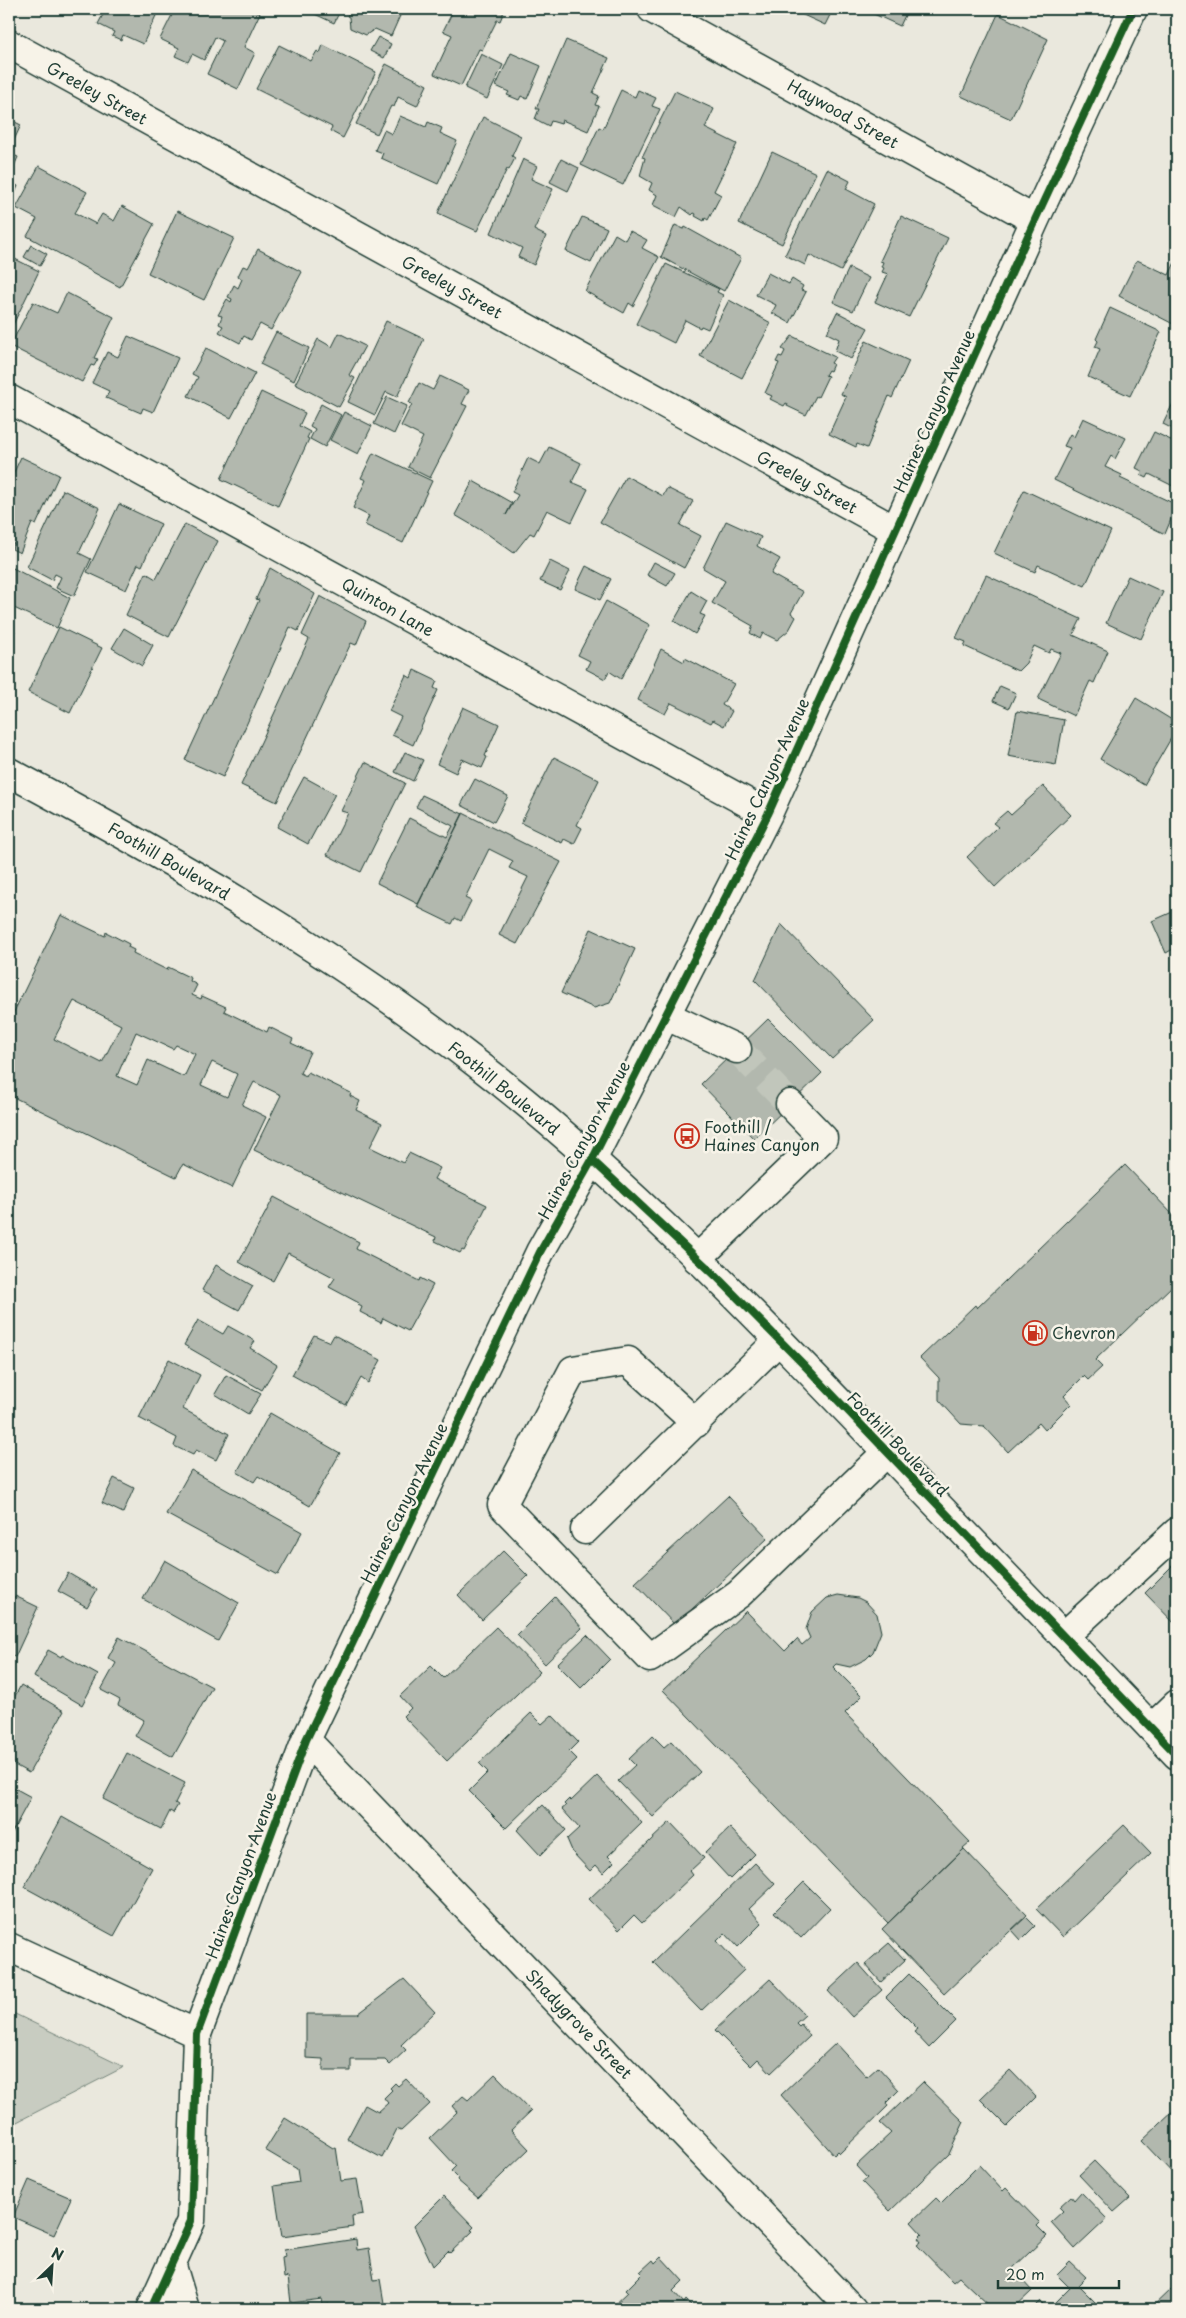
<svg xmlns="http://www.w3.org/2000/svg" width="1186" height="2318" font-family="'Playpen Sans',sans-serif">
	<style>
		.green { fill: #c8ccc1; stroke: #74847a }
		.building { fill: #b2b8ae; stroke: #1f3d34; fill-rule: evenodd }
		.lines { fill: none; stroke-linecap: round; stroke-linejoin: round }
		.minor-tunnel { stroke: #c1c6bb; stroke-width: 28; stroke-dasharray: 28 14; stroke-linecap: butt }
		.minor-casing { stroke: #1f3d34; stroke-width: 31 }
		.major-casing { stroke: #1f3d34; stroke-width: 31 }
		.minor { stroke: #f7f3e8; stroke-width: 28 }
		.major { stroke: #f7f3e8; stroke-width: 28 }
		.cycleway-casing { stroke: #f7f3e8; stroke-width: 11 }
		.cycleway { stroke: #1b5e20; stroke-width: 8 }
		.labels { text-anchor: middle; stroke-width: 5; stroke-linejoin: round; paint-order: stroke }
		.street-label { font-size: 16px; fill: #1f3d34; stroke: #f7f3e8 }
		.poi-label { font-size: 16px; fill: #1f3d34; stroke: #f7f3e8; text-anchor: start }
	</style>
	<rect width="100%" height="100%" fill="#eae8dd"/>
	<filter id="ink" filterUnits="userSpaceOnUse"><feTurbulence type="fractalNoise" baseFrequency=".02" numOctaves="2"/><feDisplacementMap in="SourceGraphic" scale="10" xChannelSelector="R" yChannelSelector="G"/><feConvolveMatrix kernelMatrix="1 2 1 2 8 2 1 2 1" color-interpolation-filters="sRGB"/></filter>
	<g filter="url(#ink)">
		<path class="green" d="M9,2011l115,56 -115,59z"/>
		<path class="building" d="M106,9h53l-16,35 -20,-9 -2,5 -9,-4 2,-4 -16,-8z
			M175,9h76l9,4 -16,34 11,6 -17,36 -31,-15 16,-33 -8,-4 -11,23 -12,-6 -4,8 -13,-6 4,-8 -19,-9z
			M304,9h37l-7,14z
			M351,9h52l-12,27 -16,-7 -9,6 -16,-7 -1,-11 -2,-1z
			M454,9h51l-5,12 -3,-1 -15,30 -3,-1 -18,37 -27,-12 18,-39 -9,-4z
			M790,9h43l-8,16z
			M863,9h45l-8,17z
			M998,14l50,25 -37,80 -50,-23z
			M378,37l13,7 -7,14 -14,-7z
			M566,40l43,18 -16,35 6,3 -4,9 4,1 -11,25 -26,-11 -1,4 -10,-3 -2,5 -14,-7 4,-10h-3z
			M279,45l32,16 6,-10 3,2 3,-8 53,27 -33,66 -13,-7 2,-4 -76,-38z
			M511,53l30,13 -14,33 -6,-3 -2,4 -12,-5 2,-3 -13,-6z
			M481,54l22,11 -16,34 -22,-11z
			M386,64l41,21 -10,21 -19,-9 -4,10 -3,-1 -14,28 -21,-10z
			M621,90l14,7 3,-7 18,8 -4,8 8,3 -37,76 -42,-20 18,-38 4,2z
			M675,91l39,18 -9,19 32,16 -23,47 7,4 -13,25 -3,-2 -1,3 -9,-5 1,-2 -2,-1 -2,2 -11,-8 -5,10 -23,-12 4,-10 -8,-5 3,-7 -12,-7 5,-18 -3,-1z
			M400,116l26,11 2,-5 14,6 -2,5 17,8 -19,43 -57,-26 2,-5 -8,-3 9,-20 8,4z
			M483,117l38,19 -9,20 3,2 -6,12 -2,-1 -30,62 -39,-18z
			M9,119l12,6 -12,26z
			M772,152l44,21 -34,71 -43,-21z
			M9,153l9,4 -6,14 -3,-1z
			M523,159l14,7 -6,13 22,10 -19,41 12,6 -12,29 -16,-8 4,-9 -31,-15z
			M561,159l18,9 -11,23 -18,-9z
			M39,166l48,26 -12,21 21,11 6,-10 12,7 8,-15 32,18 -34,63 -93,-51 10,-17 -21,-11z
			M827,169l23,12 -4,8 28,15 -33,67 -32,-16 -4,10 -20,-10z
			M9,182l9,4 -9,21z
			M177,211l57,27 -30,62 -56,-27z
			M901,216l47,22 -39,79 -34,-15 13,-28 -6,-2 2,-4 -3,-1 2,-5 -3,-1z
			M582,217l25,11 -16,35 -25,-12z
			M675,225l9,4 1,-2 56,31 -17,33 -63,-34z
			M630,231l17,9 -5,8 17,9 -26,49 -4,-3 -5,10 -39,-22 30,-57 10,6z
			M31,245l16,9 -7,12 -16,-9z
			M258,249l44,23 -31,58 -11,-6 -9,16 -7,-4 -4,7 -21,-11 4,-6 -4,-2 3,-8 -4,-1 9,-16 4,3 1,-3 -4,-2 6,-12 4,3 4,-9 -4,-3 5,-10 5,2z
			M9,256l30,15 -30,62z
			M1177,258v68l-58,-30 18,-36 32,15z
			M666,264l53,25 -2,3 6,3 -15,34 -7,-3 -1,2 -15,-8 -11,23 -38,-19z
			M849,268l20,10 -16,33 -20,-9z
			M768,273l21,11 3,-5 11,7 -2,4 5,2 -16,31 -18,-10 4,-8 -20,-10z
			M67,293l47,24 -20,41 4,1 -4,7 -3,-1 -9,17 -72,-36 23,-44 24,11z
			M729,300l42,23 -29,55 -42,-22z
			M1110,308l51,24 -31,64 -42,-19 12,-28 -5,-2 3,-6 -2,-2z
			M837,312l31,16 -17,31 -16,-8 4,-12 -12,-6z
			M386,321l38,18 -27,58 -11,-5 -11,23 -27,-13z
			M276,332l33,16 -15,33 -34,-17z
			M339,333l26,13 -16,29 6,3 -16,29 -44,-23 23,-45 14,8z
			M128,336l50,22 -25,54 -10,-4 -2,5 -35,-15 3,-7 -17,-8 15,-31 11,5z
			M792,336l43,21 -4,6 2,1 -3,7 -2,-1 -3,5 3,1 -10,21 -2,-1 -10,19 -19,-9 1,-2 -2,-1 -2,3 -14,-7 2,-3 -7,-3 14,-30 -3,-1 3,-6 3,1 3,-6 -3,-2z
			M866,341l43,20 -17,37 -3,-2 -22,52 -10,-4 -1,3 -27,-13 17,-37 -5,-3z
			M206,348l49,25 -24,45 -43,-22 10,-19 -6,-3z
			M440,376l29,14 -7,14 5,2 -37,72 -22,-11 15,-30 -22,-11 11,-22 -3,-1 10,-20 14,7z
			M261,392l44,21 -6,13 11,6 -3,6 2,1 -31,67 -57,-27z
			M1177,395v36l-14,-7z
			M387,397l20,9 -13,28 -20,-10z
			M321,404l20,11 -16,32 -15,-8 5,-10 -5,-3z
			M344,412l28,14 -14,28 -28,-14z
			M1083,418l43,20 -11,21 -4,-3 -6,11 17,8 -2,3 57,27 -12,29 -111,-54 16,-32 -6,-2 6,-12 4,3z
			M1154,432l23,11v45l-28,-14 -2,4 -6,-3 1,-4 -6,-3z
			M549,447l32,16 -9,19 16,7 -16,33 -25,-12 -13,25 -4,-2 -16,20 -25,-18 -34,-20 18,-34 39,22 -6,12 12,-20 -6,-3 16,-34 12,6z
			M373,453l59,28 -29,62 -38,-18 4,-9 -16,-8 13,-28 -5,-2z
			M21,457l38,18 -23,50 -4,-2 -12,30 -8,-4 2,-5 -5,-2v-59z
			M626,476l37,20 4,-8 26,13 -13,24 21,11 -17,32 -84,-46z
			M63,490l37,18 -21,45 12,6 -17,37 -18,-8 5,-11 -6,-3 -3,6 -25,-13z
			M1024,490l87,41 -26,55 -47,-21 -3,7 -41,-19z
			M119,504l42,20 -19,42 -4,-2 -12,26 -39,-18z
			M726,521l35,16 -4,9 23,13 -9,15 32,18 -12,21 5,4 -7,13 -12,10 -14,-7 -3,6 -10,-6 3,-7 -41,-23 13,-22 -22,-13z
			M185,524l33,17 -49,96 -43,-22 20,-42 10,6z
			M550,561l20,10 -10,19 -20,-9z
			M654,562l21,11 -8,13 -20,-11z
			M9,566l61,32 -13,30 -43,-20 -5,12z
			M586,566l25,13 -11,21 -25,-11z
			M270,568l45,26 -17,37 -8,-4 -67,150 -38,-17 74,-160 -3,-1z
			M986,575l95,44 -8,16 35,16 -14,32 -4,-2 -16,35 -36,-17 23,-46 -10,-4 -2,4 -15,-7 -8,17 -8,8 -54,-25 2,-4 -10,-4z
			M1128,576l35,16 -22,47 -35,-16z
			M691,591l16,10 -7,13 5,2 -10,18 -21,-13z
			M320,596l46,25 -10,24 -5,-2 -74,159 -36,-17 68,-146 -7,-4z
			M606,601l44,24 -29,54 -12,-8 -4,8 -19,-10 4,-8 -12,-6z
			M59,627l43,21 -32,65 -42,-21z
			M9,628l6,3 -6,13z
			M124,628l29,17 -11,21 -30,-18z
			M661,649l23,13 1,-4 49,26 -12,21 10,6 -8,15 -11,-6 -2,3 -40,-20 -6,11 -27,-14z
			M414,670l23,11 -3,7 4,2 -25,55 -21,-10 9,-18 -12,-6 17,-36 5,3z
			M1000,686l16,7 -7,15 -16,-7z
			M1136,698l41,25v5l-33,57 -44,-26z
			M463,707l36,17 -14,32 2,1 -5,11 -20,-9 -6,14 -19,-9z
			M1017,711l47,9 -8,45 -48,-9z
			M405,752l18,8 -10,21 -18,-9z
			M554,757l45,23 -22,45 5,3 -8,16 -10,-5 -2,4 -41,-20z
			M365,762l40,21 -44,89 -34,-17 21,-42 -7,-2z
			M304,777l31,17 -27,50 -31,-17z
			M475,779l33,17 -14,26 -33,-17z
			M1043,786l28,29 -76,72 -28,-30 31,-30 -5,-4 14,-12 4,4z
			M422,795l41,19 -45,90 -41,-21 32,-65 38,19 6,-11 -37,-19z
			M463,813l98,49 -44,82 -18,-9 29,-58 -19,-9 4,-7 -24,-12 -24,49 6,3 -10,20 -6,-3 -3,6 -35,-17z
			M1177,910v37l-11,6 -14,-32z
			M61,915l44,21 1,-4 23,12 -1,3 6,3 -1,3 34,17 1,-3 23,11 -1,3 7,4 -5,10 9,4 1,-3 24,11 -2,4 43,21 2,-5 24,12 -2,4 19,9 -10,21 6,3 2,-4 43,21 -1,3 10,5 -4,9 26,13 -12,24 33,16 6,-10 31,15 -6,11 53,26 -23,46 -2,-1 -2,3 -25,-12 1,-4 -182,-87 27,-55 -27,-13 -12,23 24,12 -34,71 -49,-24 -7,13 -167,-82v-73zM74,1001l47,24 -19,38 -48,-24zM136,1032l37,17 3,-4 19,9 -11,23 -36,-17 -11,25 -20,-9zM212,1062l25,12 -10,23 -26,-12z
			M781,924l93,96 -42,39 -77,-79z
			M591,929l44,20 -25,54 -16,5 -33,-15z
			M768,1019l54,54 -68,66 -53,-55z
			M1125,1165l52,54v70l-4,-4 -78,75 7,7 -14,13 -4,-4 -20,20 7,8 -26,26 -6,-7 -31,29 -24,-26 -23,-2 -22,-24v-22l-19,-20 55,-53 2,3z
			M274,1197l85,45 -3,7 63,32 1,-3 13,7 -25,46 -25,-13 -2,5 -21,-11 2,-5 -4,-2 1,-2 -30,-16 6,-9 -47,-25 -15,28 -34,-19z
			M216,1265l37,21 -14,24 -37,-20z
			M198,1320l25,14 5,-8 27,15 -5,7 27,17 -15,25 -78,-45z
			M314,1335l16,7 4,-7 47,25 -13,23 -7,-5 -15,27 -54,-30z
			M169,1359l31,16 -17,34 46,25 -13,26 -20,-10 -3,5 -19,-9 3,-8 -38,-20z
			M226,1375l35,19 -13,20 -33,-20z
			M270,1413l70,40 -30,53 -52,-30 -4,6 -17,-10z
			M191,1470l111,62 -24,43 -112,-61z
			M114,1478l20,10 -11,25 -21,-10z
			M728,1496l40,42 -93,87 -40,-42z
			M503,1551l25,25 -46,44 -24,-25z
			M165,1560l74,43 -21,38 -75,-42z
			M1177,1561v65l-32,-33z
			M68,1573l29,17 -10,17 -29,-16z
			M838,1595l20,3 8,4 11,12 4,18 -8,20 -7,7 -16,8 -14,-3 -3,3 29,29 -17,17 125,129 -7,6 1,1 -76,74 -225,-233 83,-79 39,40 12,-12 5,6 8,-7 -4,-9 6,-17 15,-14z
			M15,1596l23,11 -23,50 -6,-3v-46z
			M555,1597l27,31 -37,36 -28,-29z
			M496,1627l44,45 -93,89 -44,-45 8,-8 -11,-12 31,-30 12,12z
			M587,1635l23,24 -29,29 -24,-24z
			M119,1637l93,50 -39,70 -38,-21 9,-16 -26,-15 2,-5 -19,-10 15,-27 -8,-5z
			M48,1650l13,7 1,-2 36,20 -16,30 -48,-28z
			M21,1685l43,26 -35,62 -20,-11v-55z
			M531,1713l11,11 10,-9 26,27 -9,9 8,8 -71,69 -37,-37 19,-19 -9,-9z
			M653,1736l11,11 7,-6 29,31 -47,45 -35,-36 17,-16 -6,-6z
			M127,1753l58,30 -10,20 3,2 -5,8 -3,-2 -9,18 -58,-30z
			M597,1776l45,47 -34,33 6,6 -11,11 -7,-8 -6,6 -17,-18 -6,-14 12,-11 -17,-19 4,-3 -2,-2 5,-5 2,2z
			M9,1785l22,12 -22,41z
			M543,1805l23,25 -26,25 -23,-25z
			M62,1817l90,51 -38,68 -90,-49z
			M670,1822l34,36 -14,13 3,4 -51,48 -8,-8 -15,15 -30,-31z
			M1124,1825l27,28 -88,84 -27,-28z
			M730,1828l25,26 -25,25 -25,-27z
			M964,1849l63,66 -83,79 -62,-65z
			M755,1863l20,21 -26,25 13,14 -24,24 -13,-14 -8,8 27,29 -43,41 -48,-49z
			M804,1882l26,26 -29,30 -27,-26z
			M1026,1917l9,9 -14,14 -9,-10z
			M889,1943l16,17 -24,22 -16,-18z
			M858,1963l24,27 -30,27 -24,-26z
			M909,1974l47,47 -27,27 -15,-16 4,-3 -32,-32z
			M404,1979l31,33 -34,33 5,5 -16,15 -5,-5h-34v11h-28v-12l-17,-1v-44h52z
			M770,1979l35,36 -9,8 3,3 2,-2 9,12 -39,37 -13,-14 -7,7 -36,-36z
			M836,2043l31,34 11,-10 21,23 -13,13 2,3 -48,47 -2,-2 -4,4 -53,-60z
			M1010,2070l26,27 -29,29 -27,-27z
			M495,2074l36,37 -20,19 18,19 -51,49 -21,-18 1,-2 -7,-7 5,-5 -26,-28 27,-26 -5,-6 11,-10 5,4z
			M406,2079l24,25 -29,27 -4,-2 -15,29 -35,-19 18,-34 13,7 10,-9 -4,-5 8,-8 -2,-2 5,-5 3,3z
			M923,2082l41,40 -15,32 -59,57 -28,-29 5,-4 -11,-12 35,-33 -11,-10z
			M1177,2108v70l-35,-37z
			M285,2118l48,30 3,-1 5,34 16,-2 6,35 -11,2 1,11 -71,10 -8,-51 25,-4 -2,-13 -32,-19z
			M9,2148l6,3 -6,13z
			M1094,2161l36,37 -16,14 -35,-37z
			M979,2165l24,26 3,-3 34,35 -3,3 10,10 -35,33 20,22 -19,18h-20l-34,-32 -6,5 -36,-37 4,-3 -3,-4 4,-4 -11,-12 25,-24 5,5z
			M29,2180l42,18 -17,37 -41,-18z
			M1081,2192l26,27 -32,30 -24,-27 12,-11 -4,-4 12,-11 3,4z
			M444,2196l30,31 -3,3 2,1 -23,22 -2,-2 -15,15 -19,-40z
			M356,2239l1,11 12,-2 5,32 6,-1 5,30h-55l-1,-5 -6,1 -1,-6 -31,4 -3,-26 -4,1 -2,-20 3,-1 -1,-7z
			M661,2257l22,24 -10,10 11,12 2,-3 9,9h-85l18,-17 -2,-2 16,-16 -2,-2 13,-12 2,3z
			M1070,2262l16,15 -8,8 24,24h-53l21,-21 -13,-13z
			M1171,2289l6,6v14h-27z
			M1040,2301l8,8h-16z"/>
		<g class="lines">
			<path class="minor-tunnel" d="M737,1049l53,55"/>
			<defs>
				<path id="minor" d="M652,9l383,211
					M9,44l886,486
					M9,399l759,415
					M665,1015l72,34
					M697,1259l126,-121 -33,-34
					M696,1423l-68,-62 -55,9 -71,135 148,153 89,-64 148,-142
					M585,1530l194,-190
					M1064,1636l113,-104
					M1152,1728l25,-24
					M306,1740l546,569
					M9,1947l188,87
					M172,2266l13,43
					M151,2309l40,-88 6,-187 109,-294 234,-488 52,-92 176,-346 267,-594 98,-211"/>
				<path id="major" d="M9,772c164,88 324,179 471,294 145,112 277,250 403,382 98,103 197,204 294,307"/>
			</defs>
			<use href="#minor" class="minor-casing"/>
			<use href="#major" class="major-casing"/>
			<use href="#minor" class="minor"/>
			<use href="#major" class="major"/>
			<defs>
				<path id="cycleway" d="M592,1160l124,116 89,90 372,389
					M151,2309l40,-88 6,-187 109,-294 234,-488 52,-92 176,-346 267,-594 98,-211"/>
			</defs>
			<use href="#cycleway" class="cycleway-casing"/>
			<use href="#cycleway" class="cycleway"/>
		</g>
	</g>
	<defs>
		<symbol id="bus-ring" viewBox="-11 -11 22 22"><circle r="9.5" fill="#f7f3e8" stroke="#c8321e" stroke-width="1.5"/><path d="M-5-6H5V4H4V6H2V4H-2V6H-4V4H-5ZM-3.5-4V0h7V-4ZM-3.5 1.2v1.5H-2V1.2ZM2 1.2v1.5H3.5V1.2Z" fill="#c8321e"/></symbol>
		<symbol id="fuel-ring" viewBox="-11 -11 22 22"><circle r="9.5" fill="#f7f3e8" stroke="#c8321e" stroke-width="1.5"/><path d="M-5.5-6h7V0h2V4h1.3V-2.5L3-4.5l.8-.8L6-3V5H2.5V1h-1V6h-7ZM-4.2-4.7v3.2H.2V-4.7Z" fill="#c8321e"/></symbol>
	</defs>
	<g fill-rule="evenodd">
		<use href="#bus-ring" x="673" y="1122" width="28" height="28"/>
		<use href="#fuel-ring" x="1021" y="1319" width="28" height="28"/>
	</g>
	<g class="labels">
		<g class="street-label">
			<text transform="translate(97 93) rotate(29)" y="6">Greeley Street</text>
			<text transform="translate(843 114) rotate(29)" y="6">Haywood Street</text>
			<text transform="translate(452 287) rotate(29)" y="6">Greeley Street</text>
			<text transform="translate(934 411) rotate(-66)" y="6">Haines Canyon Avenue</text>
			<text transform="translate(807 482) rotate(29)" y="6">Greeley Street</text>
			<text transform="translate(388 607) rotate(29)" y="6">Quinton Lane</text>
			<text transform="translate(767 779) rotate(-65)" y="6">Haines Canyon Avenue</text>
			<text transform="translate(169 861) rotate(30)" y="6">Foothill Boulevard</text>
			<text transform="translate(504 1088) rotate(39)" y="6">Foothill Boulevard</text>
			<text transform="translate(584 1140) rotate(-62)" y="6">Haines Canyon Avenue</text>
			<text transform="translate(898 1444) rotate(46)" y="6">Foothill Boulevard</text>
			<text transform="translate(404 1503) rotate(-64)" y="6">Haines Canyon Avenue</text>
			<text transform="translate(241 1875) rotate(-70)" y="6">Haines Canyon Avenue</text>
			<text transform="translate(579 2024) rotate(46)" y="6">Shadygrove Street</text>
		</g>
		<g class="poi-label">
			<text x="704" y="1133">Foothill /<tspan x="704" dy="18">Haines Canyon</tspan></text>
			<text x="1052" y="1339">Chevron</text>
		</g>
	</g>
	<rect width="1186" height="2318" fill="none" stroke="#f7f3e8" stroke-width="30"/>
	<rect x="15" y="15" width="1156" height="2288" fill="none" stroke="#1f3d34" stroke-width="2" filter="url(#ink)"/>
	<g transform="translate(52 2266) rotate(25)" stroke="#f7f3e8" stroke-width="4" paint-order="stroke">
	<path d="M0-4L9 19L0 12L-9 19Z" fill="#1f3d34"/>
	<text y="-8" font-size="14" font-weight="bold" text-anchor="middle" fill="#1f3d34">N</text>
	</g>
	<path d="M998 2280v8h121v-8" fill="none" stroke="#1f3d34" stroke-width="2.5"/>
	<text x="1006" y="2280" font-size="15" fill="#1f3d34" stroke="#f7f3e8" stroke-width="4" paint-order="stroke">20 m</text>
</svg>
